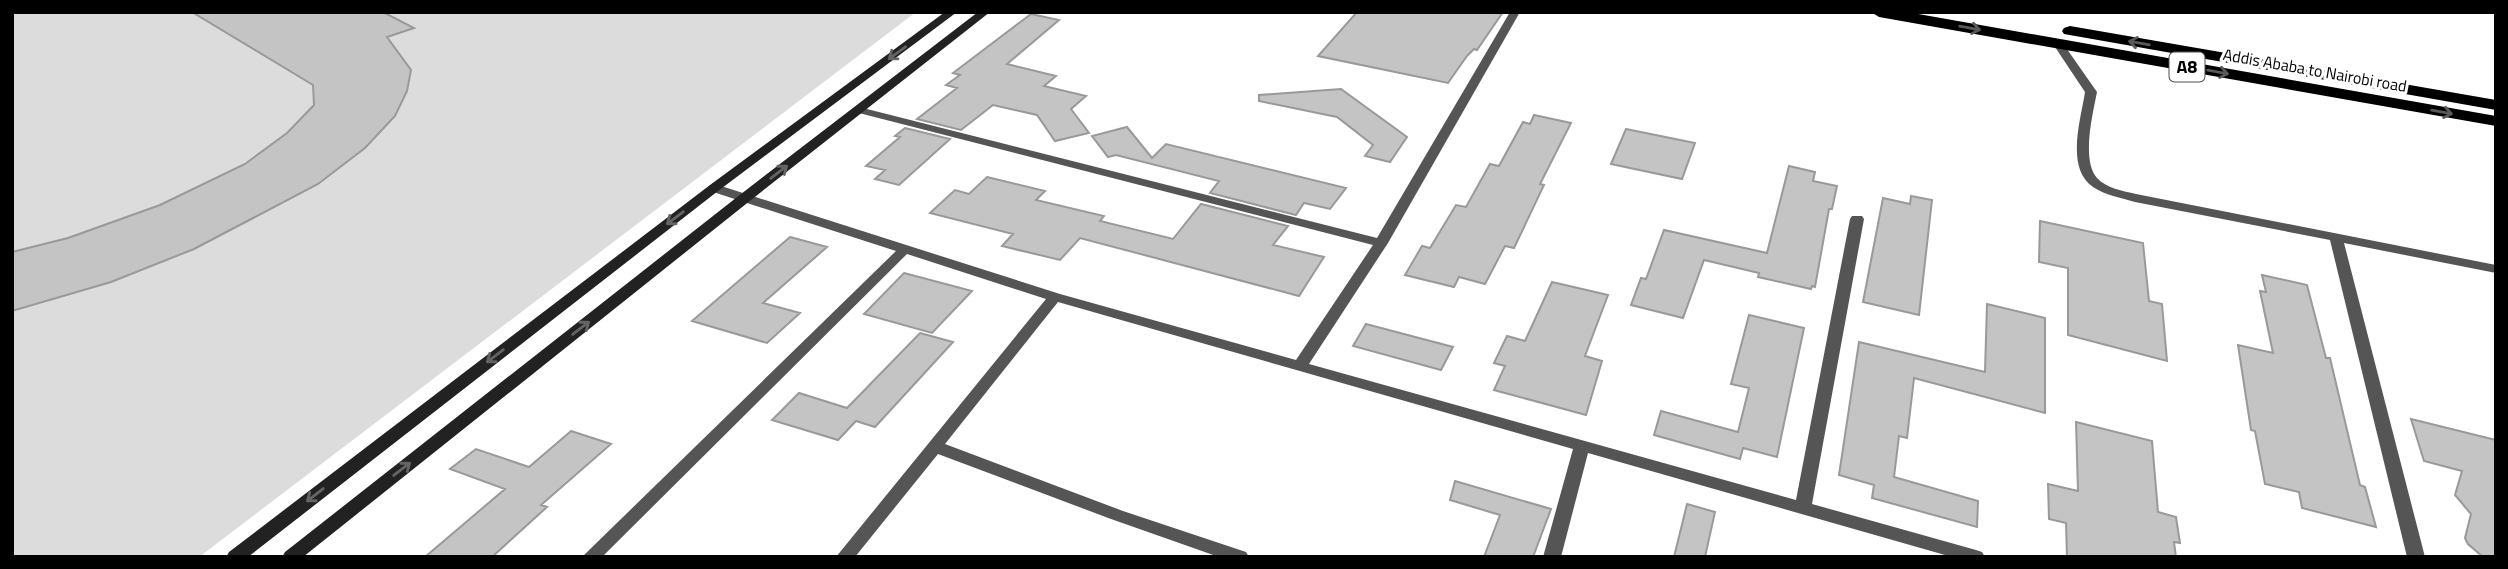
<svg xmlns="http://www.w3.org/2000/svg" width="2508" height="569" font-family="'Titillium Web',sans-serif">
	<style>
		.green { fill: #dcdcdc }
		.building { fill: #c4c4c4; stroke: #999; stroke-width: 2 }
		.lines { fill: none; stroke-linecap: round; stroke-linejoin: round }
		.street { fill: #555; fill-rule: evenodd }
		.secondary { fill: #222; fill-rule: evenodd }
		.highway { fill: #000; fill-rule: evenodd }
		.oneway { stroke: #595959 }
		.oneway2 { stroke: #646464 }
		.labels { text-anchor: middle; stroke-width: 6; stroke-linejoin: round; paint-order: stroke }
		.far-street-label { font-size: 16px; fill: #000; stroke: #fff }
		.shield { fill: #fff; stroke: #4c4c4c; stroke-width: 2 }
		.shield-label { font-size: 18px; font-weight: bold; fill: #000 }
	</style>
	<rect width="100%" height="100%" fill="#fff"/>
	<path class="green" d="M12,12h904l-717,545h-187z"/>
	<path class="building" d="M192,12h191l31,16 -27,9 24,33 -4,21 -12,25 -30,32 -47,36 -124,65 -83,33 -99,29v-59l56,-14 92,-33 85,-41 42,-31 27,-28 -1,-20z
		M1357,12h146l-26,38 -3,-1 -7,7 -19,27 -130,-27z
		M1031,14l28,6 -52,44 49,12 -12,10 42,10 -15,13 18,24 -34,8 -18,-26 -44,-10 -32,25 -44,-11 40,-31 -11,-3 14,-10 -7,-2z
		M1341,89l66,48 -17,25 -25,-6 8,-11 -36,-28 -78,-16v-6z
		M1534,115l37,8 -31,61 4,1 -30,63 -9,-2 -20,38 -26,-7 -5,10 -49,-12 17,-29 8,2 26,-43 10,2 24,-43 9,2 24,-44 7,2z
		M1127,127l25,31 14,-14 180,44 -16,21 -26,-6 -8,12 -86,-22 9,-12 -103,-26 -8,2 -16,-21z
		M905,128l45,11 -51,46 -24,-6 10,-9 -19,-4 34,-29 -5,-1z
		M1626,129l69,14 -13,36 -71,-15z
		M1789,166l26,6 -2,9 24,5 -5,23h-3l-14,78 -3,-1 -1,3 -53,-12 1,-4 -55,-13 -21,58 -52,-13 10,-27 5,1 18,-49 103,23z
		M987,177l58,14 -9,9 68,16 -4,5 73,18 28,-35 87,22 -15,19 51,12 -25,39 -219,-58 -20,22 -58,-14 11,-12 -83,-21 25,-23 14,4z
		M1911,196l21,4 -13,115 -56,-13 20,-104 27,6z
		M2040,221l103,22 6,58 13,3 5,57 -99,-26v-67l-29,-6z
		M790,237l37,10 -64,56 37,10 -33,30 -75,-22z
		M904,273l68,18 -40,42 -68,-19z
		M2262,275l45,10 19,73h4l30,127 5,2 11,40 -74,-19 -3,-16 -34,-8 -10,-53 -4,-1 -13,-85 35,8 -13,-62 6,1z
		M1552,282l56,13 -23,61 17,5 -16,54 -92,-25 11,-24 -11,-3 13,-27 18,5z
		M1987,304l58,14v95l-131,-35 -7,60 -8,-2 -5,41 84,24 -1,26 -105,-29 2,-13 -35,-10 20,-133 126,30z
		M1749,315l55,13 -27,129 -34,-9 -3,11 -86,-24 7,-24 77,21 11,-44 -18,-4z
		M1366,324l87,23 -12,23 -88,-24z
		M920,333l33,9 -78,85 -19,-6 -18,19 -66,-20 27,-27 48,15z
		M2411,419l85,21v117h-13l-15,-13 -3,-6 6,-24 -16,-19 7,-24 -38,-10z
		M2076,422l76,19 6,71 18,5 4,26 -6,-1 2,15h-109l-1,-34 -17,-4 -1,-35 30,7z
		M571,431l40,13 -70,61 6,2 -55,50h-67l80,-68 -55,-20 26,-20 53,18z
		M1455,481l96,28 -18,48h-49l16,-42 -50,-15z
		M1687,504l28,8 -10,45h-31z"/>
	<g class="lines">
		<path class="street" d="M1510,12h10l-132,231 -79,121 487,136 54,-281 2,-3h10l2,3 -52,285 164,46 6,2 3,5h-33l-364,-104 -27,104h-18l30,-108 -515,-147 -113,142 178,67 123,41 3,5h-30l-108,-38 -173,-65 -83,103h-19l210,-258 -139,-45 -305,303h-20l314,-306 -186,-60 -2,-3 2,-3h8l342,109 236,66 77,-115 -518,-133 -2,-2 6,-3 518,131z
			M2058,41l4,1 35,50c-4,21 -16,68 0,86 9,10 26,13 39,16l360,71v8l-152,-30 81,314h-18l-77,-317 -195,-38c-14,-4 -30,-7 -42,-15 -28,-19 -12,-68 -8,-95l-32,-48z"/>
		<path class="secondary" d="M945,12h12l-239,179 -470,366h-22l3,-5 481,-367z
			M978,12h12l-239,188 -448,357h-21l3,-5 456,-358z"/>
		<path class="highway" d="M1871,12h36l589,104v10l-617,-109z
			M2070,26l426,74v10l-432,-76 -2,-3 2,-3z"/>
	</g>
	<defs><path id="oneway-shaft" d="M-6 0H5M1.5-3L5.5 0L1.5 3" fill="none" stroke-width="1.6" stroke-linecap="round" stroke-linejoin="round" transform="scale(1.75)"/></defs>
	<g class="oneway">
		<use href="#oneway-shaft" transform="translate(1970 28) rotate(10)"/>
		<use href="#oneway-shaft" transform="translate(2139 43) rotate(-170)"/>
		<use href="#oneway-shaft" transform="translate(2218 72) rotate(10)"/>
		<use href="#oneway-shaft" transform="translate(2442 112) rotate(10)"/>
	</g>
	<g class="oneway2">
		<use href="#oneway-shaft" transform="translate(897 53) rotate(144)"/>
		<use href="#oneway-shaft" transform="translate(779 172) rotate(-38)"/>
		<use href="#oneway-shaft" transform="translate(675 218) rotate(143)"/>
		<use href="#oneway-shaft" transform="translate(581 328) rotate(-38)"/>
		<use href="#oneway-shaft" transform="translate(495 356) rotate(143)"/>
		<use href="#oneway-shaft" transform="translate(402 469) rotate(-38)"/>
		<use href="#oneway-shaft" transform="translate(315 495) rotate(142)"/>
	</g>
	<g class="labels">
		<g class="far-street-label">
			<text transform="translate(2315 70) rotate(10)" y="6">Addis Ababa to Nairobi road</text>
		</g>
		<rect class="shield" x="2169.5" y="52.5" width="35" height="29" rx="5"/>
		<g class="shield-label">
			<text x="2187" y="73">A8</text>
		</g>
	</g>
	<rect width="2508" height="569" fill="none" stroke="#000000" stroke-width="28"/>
</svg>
